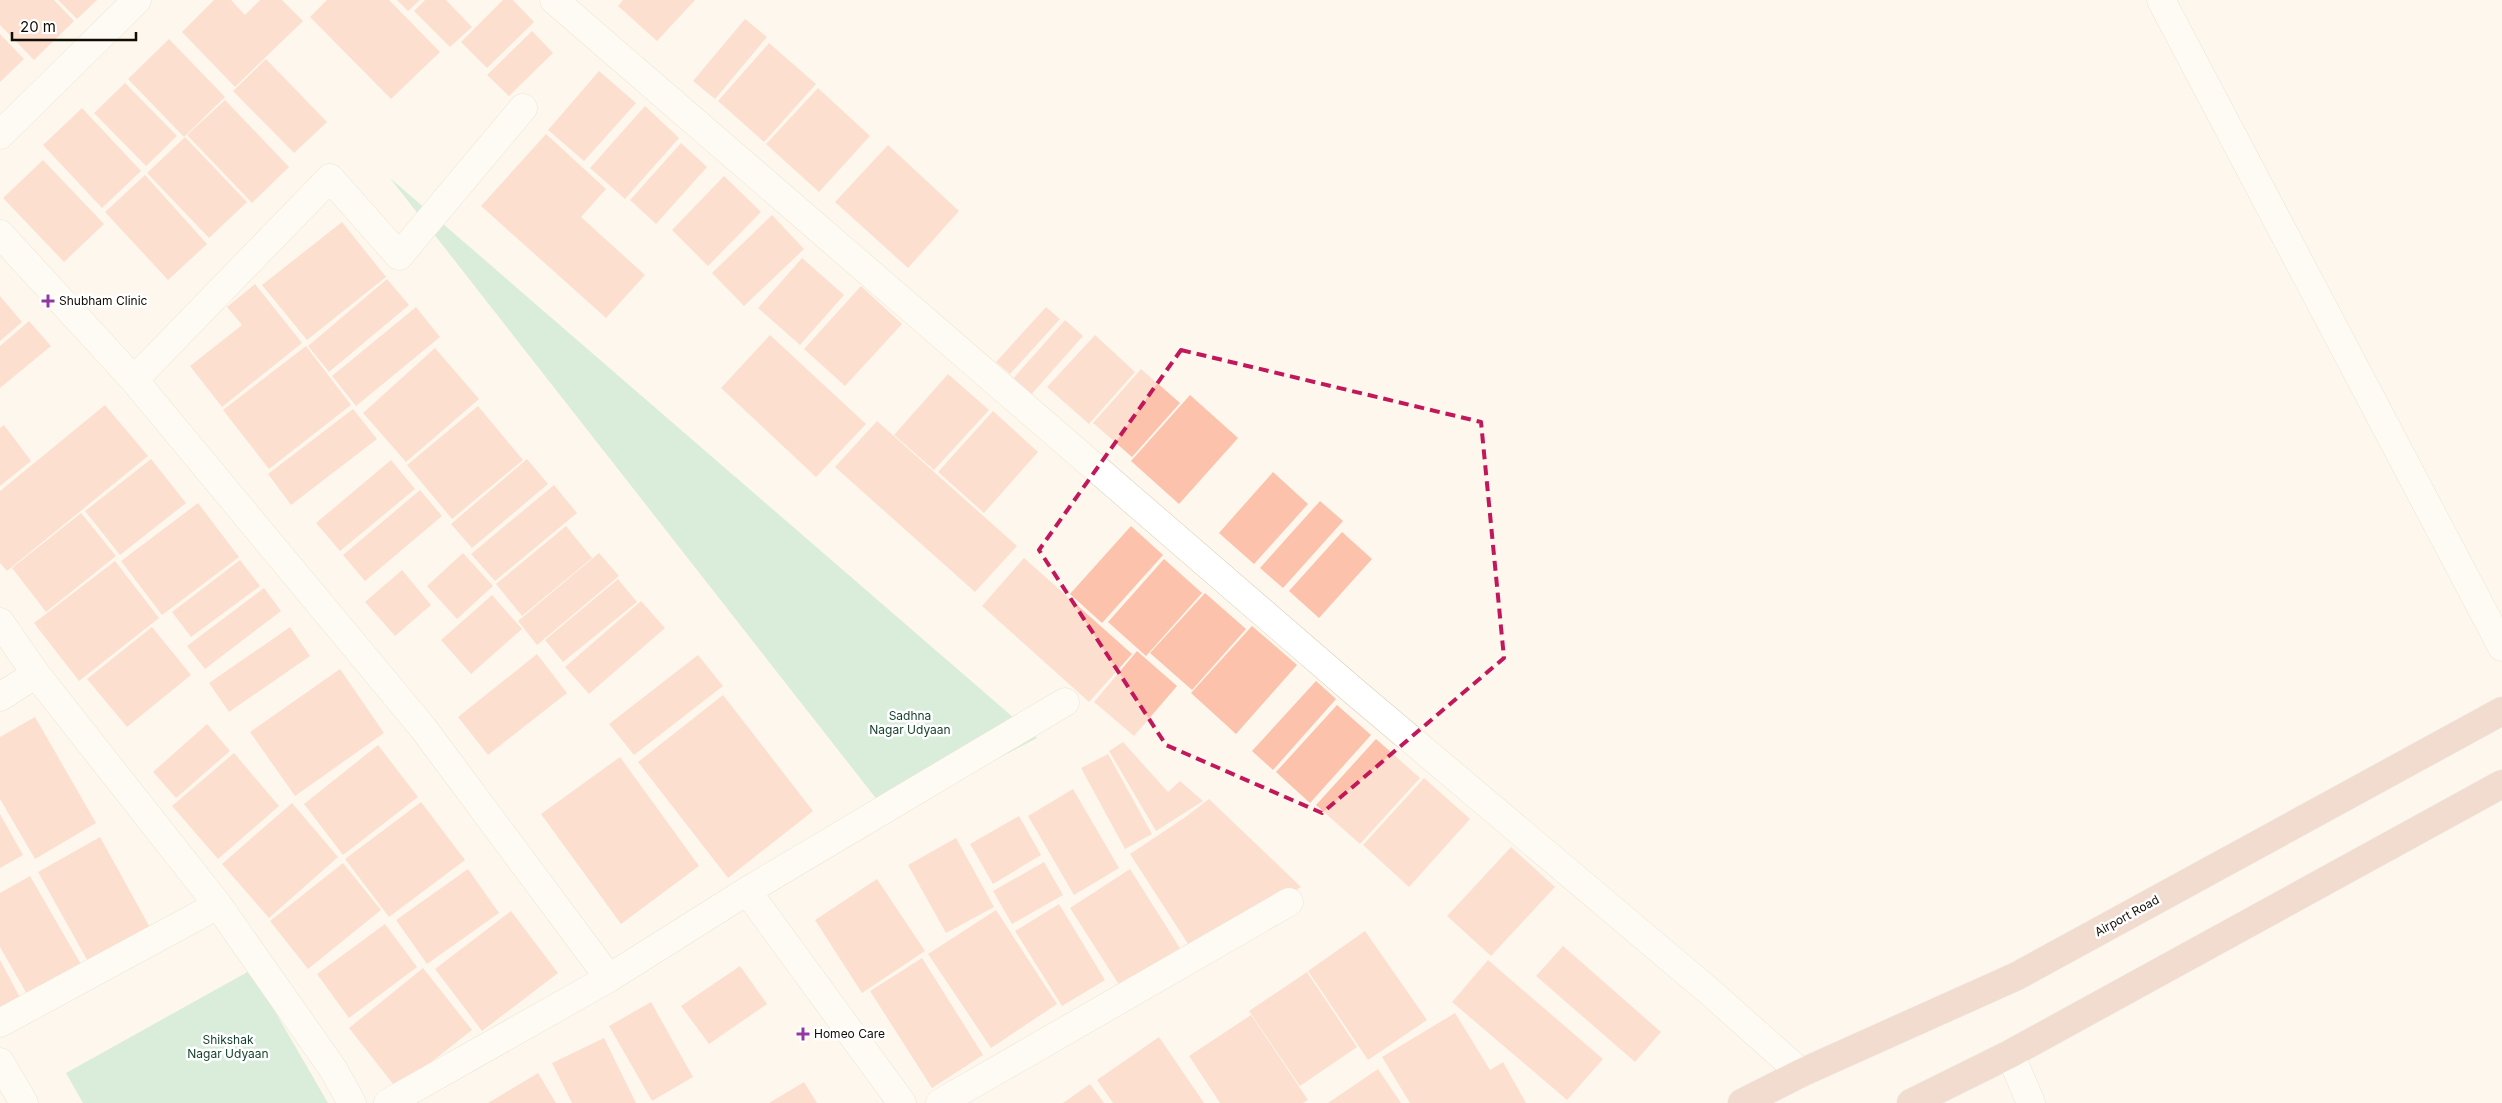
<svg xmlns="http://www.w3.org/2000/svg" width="2502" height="1103" font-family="Inter,sans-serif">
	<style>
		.green { fill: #aee0c3 }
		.building { fill: #fdc2ac }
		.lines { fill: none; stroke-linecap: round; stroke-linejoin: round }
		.minor-casing { stroke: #daccb1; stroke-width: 29 }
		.major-casing { stroke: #d9d8d7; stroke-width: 29 }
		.minor { stroke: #fff; stroke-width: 28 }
		.major { stroke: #e5bbaa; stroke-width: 28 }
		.marked { fill: none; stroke: #c2185b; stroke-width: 4; stroke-dasharray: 10 6; stroke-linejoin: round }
		.poi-dot { fill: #9338a3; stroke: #fff; stroke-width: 2 }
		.labels { text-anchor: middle; stroke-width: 5; stroke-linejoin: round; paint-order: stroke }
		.poi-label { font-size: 12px; fill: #110c04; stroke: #fff; text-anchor: start }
		.park-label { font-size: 12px; fill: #113f29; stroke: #fff }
		.street-label { font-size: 12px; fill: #110c04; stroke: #fff }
	</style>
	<rect width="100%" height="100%" fill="#fdf7ed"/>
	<path class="green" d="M390,178l647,560 -148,77z
		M251,970l77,133h-245l-17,-30z"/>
	<path class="building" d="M0,0h54l20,21 -40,39 -34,-35z
		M58,0h39l-20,19z
		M214,0h17l14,15 15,-15h22l21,21 -68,66 -53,-55z
		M327,0h62l51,52 -49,47 -81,-82z
		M397,0h23l-12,11z
		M425,0h21l26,27 -22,20 -36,-36z
		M503,0h10l21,22 -47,46 -26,-26z
		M623,0h72l-38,41 -39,-35z
		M745,19l22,18 -52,62 -22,-18z
		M532,31l21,22 -44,43 -22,-21z
		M0,34l24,25 -24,23z
		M169,39l56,58 -41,40 -56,-58z
		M769,43l47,41 -52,58 -46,-41z
		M266,59l61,63 -33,31 -61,-62z
		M599,71l37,32 -52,58 -36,-31z
		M125,83l52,53 -31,30 -52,-53z
		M818,88l52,48 -51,56 -53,-48z
		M225,100l64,67 -37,36 -65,-68z
		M645,106l34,32 -54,61 -35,-31z
		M82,108l59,63 -39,37 -59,-63z
		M546,134l60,55 -25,28 64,58 -39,43 -125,-112z
		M185,137l62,65 -38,36 -62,-65z
		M681,143l26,24 -51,57 -26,-24z
		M888,145l71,66 -51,57 -73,-66z
		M43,160l61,64 -40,38 -61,-64z
		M145,175l62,69 -39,36 -63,-68z
		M724,176l37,36 -53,54 -36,-36z
		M772,215l32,34 -60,57 -32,-33z
		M342,222l44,55 -79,63 -45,-55z
		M802,258l42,37 -44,50 -42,-37z
		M387,279l22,26 -80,67 -21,-26z
		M255,284l47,59 -80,64 -32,-41 52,-41 -15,-18z
		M861,286l41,38 -57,62 -41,-37z
		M0,296l22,26 -22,19z
		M416,307l24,30 -84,69 -24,-30z
		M1046,307l14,12 -50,55 -14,-12z
		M1065,320l18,16 -54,61 -18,-16z
		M29,321l22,25 -51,42v-42z
		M770,335l96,89 -50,53 -95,-89z
		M1095,335l40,37 -46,52 -42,-37z
		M306,346l45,59 -82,64 -46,-59z
		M435,348l44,51 -73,63 -43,-49z
		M1141,369l39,34 -48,54 -39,-34z
		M948,374l41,36 -55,60 -40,-35z
		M1190,395l48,43 -59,66 -48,-43z
		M105,405l43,51 -141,115 -7,-8v-72z
		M478,406l45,54 -71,59 -45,-54z
		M353,409l24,30 -86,66 -23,-31z
		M993,411l45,41 -54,61 -46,-41z
		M877,421l140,125 -42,46 -140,-125z
		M4,425l27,36 -31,25v-58z
		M151,459l35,44 -66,52 -35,-44z
		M527,459l21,25 -76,64 -21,-24z
		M391,460l24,29 -75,62 -24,-28z
		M1273,472l35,32 -54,60 -35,-31z
		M554,485l23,28 -82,68 -24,-27z
		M420,490l22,26 -77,65 -22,-26z
		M1320,501l23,20 -60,67 -23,-20z
		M198,503l41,54 -77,58 -41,-54z
		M81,513l35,43 -70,56 -34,-44z
		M566,526l26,32 -70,58 -26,-32z
		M1131,526l32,29 -61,68 -32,-29z
		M1342,532l30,27 -53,59 -30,-27z
		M463,553l30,33 -36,33 -30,-33z
		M599,553l20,23 -82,69 -19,-24z
		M1024,558l108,96 -43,48 -107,-96z
		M1164,559l38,34 -56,63 -38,-34z
		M240,560l20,26 -69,51 -19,-25z
		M115,561l44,57 -80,63 -45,-58z
		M402,570l29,35 -36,31 -30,-34z
		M618,579l19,23 -74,60 -18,-22z
		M264,588l17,23 -76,58 -18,-23z
		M1205,593l41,36 -54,61 -42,-37z
		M492,595l30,34 -51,45 -30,-34z
		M641,601l24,27 -76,66 -24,-27z
		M1252,626l45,39 -61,69 -45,-41z
		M152,627l39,48 -64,52 -40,-48z
		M290,627l20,29 -81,56 -20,-29z
		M1137,651l40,35 -43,50 -40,-34z
		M537,654l30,39 -79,62 -30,-38z
		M698,655l25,31 -89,69 -25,-31z
		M340,669l44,64 -89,63 -45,-64z
		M1316,681l20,18 -63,71 -21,-19z
		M723,695l90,116 -85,67 -90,-116z
		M1337,705l34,30 -61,68 -34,-31z
		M35,717l61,106 -61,36 -35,-60v-62z
		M207,724l23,27 -54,47 -23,-26z
		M1376,739l44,39 -60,66 -44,-39z
		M1123,742l45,50 12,-11 23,20 -47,30 -47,-80z
		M378,745l40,52 -75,58 -39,-51z
		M234,753l45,53 -61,53 -46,-53z
		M1108,754l44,80 -27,15 -44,-81z
		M620,757l79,109 -78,58 -80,-110z
		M1424,778l46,41 -61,68 -46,-42z
		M1073,789l46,79 -45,27 -46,-79z
		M1209,799l92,88 -31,19 -80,41 -60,-93 54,-36z
		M421,802l44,58 -76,57 -44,-58z
		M292,803l46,54 -69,61 -47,-54z
		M0,814l23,41 -23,13z
		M1019,816l22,39 -48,29 -23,-40z
		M100,837l53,96 -62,34 -53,-95z
		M956,838l38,69 -48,26 -38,-68z
		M1511,847l44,40 -64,69 -44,-40z
		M1044,862l19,33 -51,29 -19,-33z
		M343,863l38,47 -73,59 -38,-48z
		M468,869l31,44 -72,51 -31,-44z
		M1130,869l53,84 -60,38 -53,-83z
		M30,876l56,97 -54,30 -32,-56v-54z
		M877,879l48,72 -63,42 -47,-73z
		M1059,904l46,76 -43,26 -47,-75z
		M996,910l61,94 -66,44 -63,-94z
		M511,911l47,62 -76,58 -47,-62z
		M385,924l32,43 -68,51 -32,-44z
		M1365,931l62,89 -59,40 -60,-89z
		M1563,946l98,86 -26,30 -99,-86z
		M922,958l61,97 -51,33 -62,-97z
		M0,960l24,45 -24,13z
		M1488,960l115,99 -36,41 -115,-98z
		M740,966l27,38 -58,40 -28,-38z
		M423,968l49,62 -75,59 -48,-61z
		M1307,972l50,75 -57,39 -51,-75z
		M651,1002l42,75 -41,24 -43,-75z
		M1455,1013l35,57 13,-8 23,41h-116l-28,-46z
		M1251,1015l57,85 -5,3h-83l-31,-47z
		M1159,1037l45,66h-91l-16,-23z
		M604,1038l32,65h-64l-20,-40z
		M1378,1069l23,34h-73z
		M538,1073l18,30h-68z
		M804,1082l13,21h-48z
		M1090,1084l14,19h-41z"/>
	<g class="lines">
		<defs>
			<path id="minor" d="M554,0l802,693 354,299 91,81
				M2161,0l341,647
				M0,135l137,-135
				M0,234l134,146 289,348 186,250
				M134,380l196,-202 69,78 124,-148
				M0,622l36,52 182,231 115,164 19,34
				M0,697l36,-23
				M747,891l155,212
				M0,1023l218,-118
				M2010,1054l21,49
				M0,1062l24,41
				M388,1103l221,-125 138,-87 318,-189
				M940,1103l349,-201"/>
			<path id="major" d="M1742,1103l59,-30 216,-97 485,-265
				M1911,1103l99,-49 492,-270"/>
		</defs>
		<use href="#minor" class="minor-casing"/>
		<use href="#major" class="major-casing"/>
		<use href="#minor" class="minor"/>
		<use href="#major" class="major"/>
	</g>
	<path d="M0 0H2502V1103H0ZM1181,350l300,72 23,236 -182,155 -156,-68 -127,-195z" fill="#fdf7ed" fill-opacity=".55" fill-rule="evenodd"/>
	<path class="marked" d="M1181,350l300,72 23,236 -182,155 -156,-68 -127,-195z"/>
	<g class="poi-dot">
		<path d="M45.5 293.5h5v5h5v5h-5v5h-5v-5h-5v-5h5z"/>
		<path d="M800.5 1026.5h5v5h5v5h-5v5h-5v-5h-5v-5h5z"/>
	</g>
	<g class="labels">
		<g class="poi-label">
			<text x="59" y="305">Shubham Clinic</text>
			<text x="814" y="1038">Homeo Care</text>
		</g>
		<g class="park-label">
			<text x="910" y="720">Sadhna<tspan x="910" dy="14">Nagar Udyaan</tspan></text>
			<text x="228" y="1044">Shikshak<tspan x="228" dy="14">Nagar Udyaan</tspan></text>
		</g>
		<g class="street-label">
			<text transform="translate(2127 916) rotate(-29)" y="4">Airport Road</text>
		</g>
	</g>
	<path d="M12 32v8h124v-8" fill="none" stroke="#110c04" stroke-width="2.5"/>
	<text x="20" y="32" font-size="15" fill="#110c04" stroke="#ffffff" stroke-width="4" paint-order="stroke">20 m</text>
</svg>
